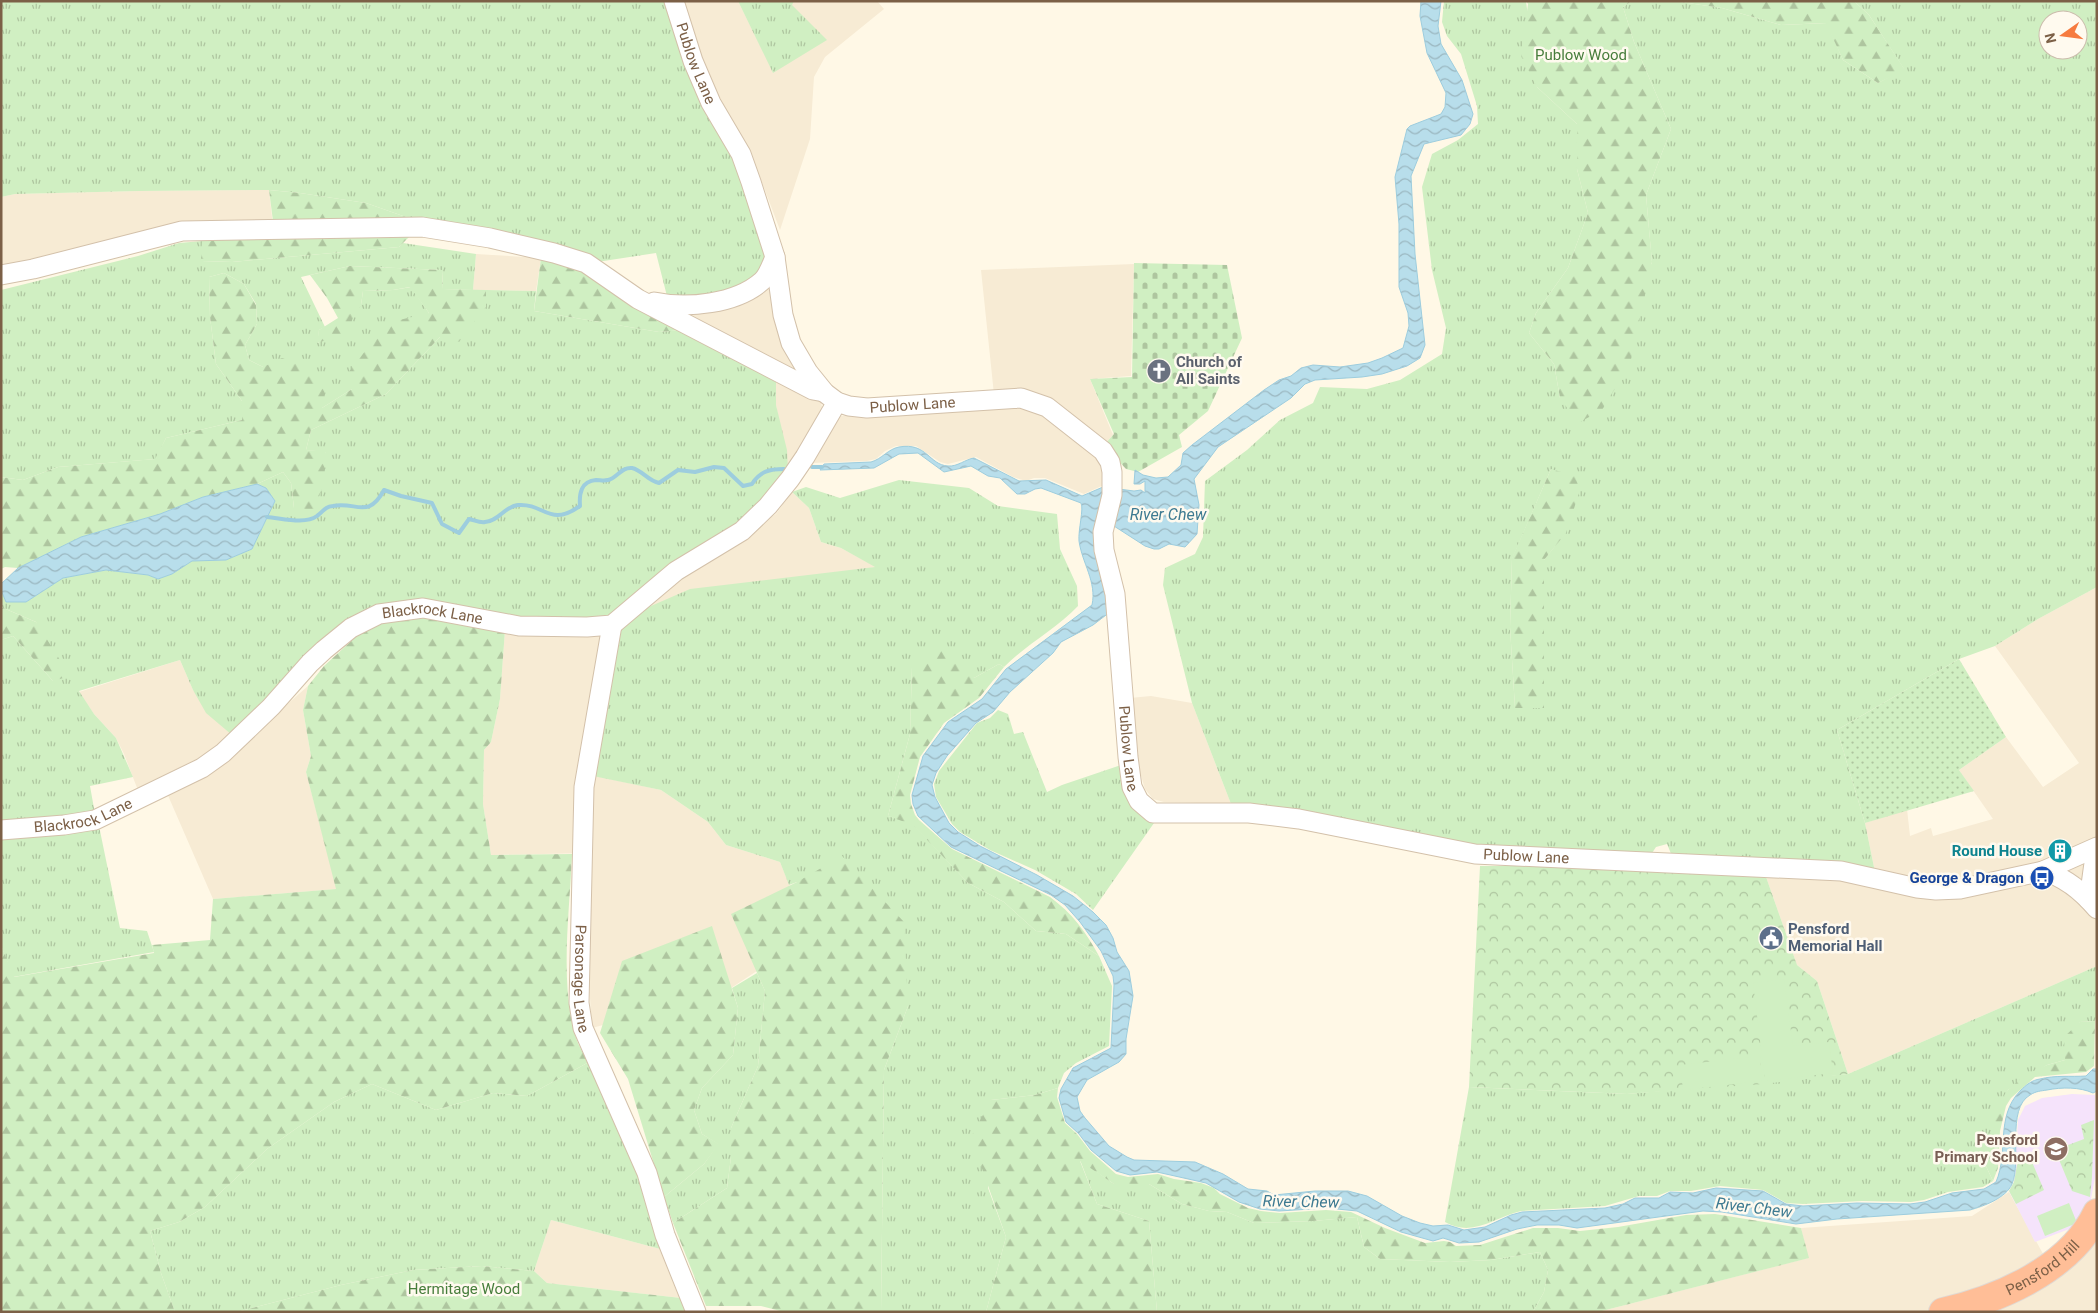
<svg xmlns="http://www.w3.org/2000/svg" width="2098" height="1313" font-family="Roboto,sans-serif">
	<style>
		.residential { fill: #f7ebd4 }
		.education { fill: #f5e3fb }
		.grass { fill: url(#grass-tufts); fill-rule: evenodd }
		.forest { fill: url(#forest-firs) }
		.cemetery { fill: url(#cemetery-stones) }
		.park { fill: url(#park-crowns) }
		.garden { fill: url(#garden-dots) }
		.pitch { fill: #d0efc2 }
		.water { fill: url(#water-waves); stroke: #9dcdde }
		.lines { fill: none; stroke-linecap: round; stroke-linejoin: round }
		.stream { stroke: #9dcdde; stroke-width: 4 }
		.minor-casing { stroke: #d3c1aa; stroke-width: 21 }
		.highway-casing { stroke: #e0d9d3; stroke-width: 30 }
		.minor { stroke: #fff; stroke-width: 19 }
		.highway { stroke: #ffbe97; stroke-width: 28 }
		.labels { text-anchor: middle; stroke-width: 5; stroke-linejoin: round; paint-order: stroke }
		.park-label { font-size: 15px; fill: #477d3b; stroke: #fffaef }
		.street-label { font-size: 15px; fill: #7c6047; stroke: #fffaef }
		.worship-label { font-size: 15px; font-weight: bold; fill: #5b616d; stroke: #fffaef; text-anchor: start }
		.culture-label { font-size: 15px; font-weight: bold; fill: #0d838f; stroke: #fffaef; text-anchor: end }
		.transit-label { font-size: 15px; font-weight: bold; fill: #164399; stroke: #fffaef; text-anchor: end }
		.service-label { font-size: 15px; font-weight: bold; fill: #4e5e75; stroke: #fffaef; text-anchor: start }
		.education-label { font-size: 15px; font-weight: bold; fill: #785e54; stroke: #fffaef; text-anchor: end }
		.water-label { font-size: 16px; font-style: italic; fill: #3e7a91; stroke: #fffaef }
	</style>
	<defs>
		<pattern id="grass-tufts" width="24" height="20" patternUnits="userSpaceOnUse" patternTransform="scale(1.25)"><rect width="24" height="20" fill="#d0efc2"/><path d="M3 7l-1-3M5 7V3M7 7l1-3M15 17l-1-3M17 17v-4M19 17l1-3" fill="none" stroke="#aec59f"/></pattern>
		<pattern id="forest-firs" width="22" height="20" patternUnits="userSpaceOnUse" patternTransform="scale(1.25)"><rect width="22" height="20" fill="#d0efc2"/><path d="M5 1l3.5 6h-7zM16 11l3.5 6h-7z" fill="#aec59f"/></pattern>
		<pattern id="cemetery-stones" width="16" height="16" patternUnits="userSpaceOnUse" patternTransform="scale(1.25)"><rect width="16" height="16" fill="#d0efc2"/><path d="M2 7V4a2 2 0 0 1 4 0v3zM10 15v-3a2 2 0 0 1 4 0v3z" fill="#aec59f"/></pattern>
		<pattern id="park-crowns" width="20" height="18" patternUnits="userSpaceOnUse" patternTransform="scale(1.25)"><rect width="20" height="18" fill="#d0efc2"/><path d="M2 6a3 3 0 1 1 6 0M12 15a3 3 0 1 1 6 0" fill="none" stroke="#aec59f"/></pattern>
		<pattern id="garden-dots" width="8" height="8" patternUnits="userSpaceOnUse" patternTransform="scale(1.25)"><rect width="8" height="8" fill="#d0efc2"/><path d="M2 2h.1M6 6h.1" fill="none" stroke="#aec59f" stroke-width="1.8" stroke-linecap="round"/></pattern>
		<pattern id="water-waves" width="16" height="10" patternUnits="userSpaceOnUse" patternTransform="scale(1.25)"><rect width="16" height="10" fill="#b8deeb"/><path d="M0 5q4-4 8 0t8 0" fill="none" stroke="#9bb7c0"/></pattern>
	</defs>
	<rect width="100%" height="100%" fill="#fff8e6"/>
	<path class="residential" d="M683,1h55l36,72 18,-69 2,-3h83l7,8 -59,48 -11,20 -4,62 -30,91 -22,-58 -48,-88z
		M269,190l4,36h-91l-181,43v-72l14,-3 124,-3z
		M476,254l65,4 -5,33 -63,-1z
		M1134,264l-3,112 -41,3 23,56 -18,20 9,15 2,14 -22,10 -39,-16h-11l-8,3 -13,-4 -37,-20 -28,7 -8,-2 -24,-16h-20l-11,5 -9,8 -9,2 -56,2 23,-40 7,-7 154,-12 -14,-134z
		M770,278l38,104 -139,-72z
		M776,382l36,15 9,6 2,7 -35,60 -12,-65z
		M792,492l17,16 12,34 20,6 35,19 -47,7 -201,42 50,-42 98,-60z
		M2097,587v379l-249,108 -31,-93 -20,-16 -32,-91 110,-2 -10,-49 42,-14 3,27 21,-8 2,8 60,-17 -34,-49 47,-33 37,50 36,-24 -84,-117 43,-27z
		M505,630l101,1 -24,142 79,17 47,32 18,23 54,17 30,74 -85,56 -133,36 -5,-75 2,-100 -98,2 -8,-51 1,-54 7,-8 9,-43z
		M180,660l13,30 48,55 67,-59 -5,24 8,46 -5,16 31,117 -124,10 -50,-115 -24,9 -15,-39 -8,-16 -22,-24 -15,-22z
		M1151,696l41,7 39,101 -67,-2 -11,-3 -8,-10 -8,-27 -7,-64z
		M2009,1192l44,80 44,-39v79h-499l210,-54 -7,-30 171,-12z
		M551,1220l113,30 17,48 -134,-15 -13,-12z"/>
	<path class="education" d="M2072,1094l23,1v83l-5,26 -10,21 -45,17 -26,-51 5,-9 4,-62 7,-14 17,-8z"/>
	<path class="grass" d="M1,1h667l68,157 32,100 -8,18 -23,15 -69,9 -12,-47 -59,9 -21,-11 -83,-22 -70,-6 -57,-20 -66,-10 -31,-3 -130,1 -124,3 -14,3z
		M738,1h56l-2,4 35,35 -54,33z
		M1444,1h82l11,86 40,37v45l11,44 -20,55 -32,45 -7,20 25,31 6,34 92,-135 -6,-68 25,-66 -37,-87 -11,-35 9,-6h42l48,7 59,17 46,-2 16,37 35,23 26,-14 -35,-54 -15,-14h243v586l-59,32 -43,27 -36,13 -122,71 28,93 10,49 -203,-16 -5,-12 -11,3 -6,9 -170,-11 -249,-41 -39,-101 -29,-118 2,-17 30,-14 8,-17 2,-56 42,-31 33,-30 33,-17 7,-16 47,2 33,-9 42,-26 4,-26 -14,-58 -10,-83 10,-33 26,-14 20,-16 -1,-18 -16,-52 -14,-18 -5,-14zM2048,20h30v30h-30zM1551,469l15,63 -22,28v147l-29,1 -5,-81 2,-68z
		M202,241v20l30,1 167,-15 4,-4 73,11 -3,36 -30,-1 -1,-19 -92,-4 -49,11 24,50 -6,3 -1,13 43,-38 2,-14 30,-1 18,-3 18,26 -77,76 -30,19 -59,-41 -14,-7 -4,-15 12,-21 -1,-20 -12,-20 -20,-11 -15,4 1,40 6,47 26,37v19l-76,18 -10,21 -98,8 -35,13 -22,-3v-187l137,-34 41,-13z
		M486,290l50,1 -2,20 125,21 23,-2 94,52v23l11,45 1,20 -33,44 -142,101 -54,7 -172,-16 -155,129 -26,-22 -13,-23 -13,-30 -101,31 15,23 22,24 17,39 -43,9 5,28 -94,10v-184l12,-4 40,45 -17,-59 -35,-15v-17l5,12h20l37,-24 43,-8 42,5 10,4 14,-5 20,-13 34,-1 26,-11 23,-48 -9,-13 -9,-4 26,-12 8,11 3,25 32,-56 -20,-2 5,-20 75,-36 54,-57 46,-31z
		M899,480l70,8 29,18 59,8 3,35 17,37 1,20c-22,23 -51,38 -74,61l-5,-3 -25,14 -62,-11 -2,67 -22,82 24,7 56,60 36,19 32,29 30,3 33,22 13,30 -3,60 -33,17 -12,10 -6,15 -23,7 -44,5 -3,88 18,49 -20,75h-105l3,-242 24,-64 -111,-124 -8,3 -9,-23 -54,-17 -18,-23 -47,-32 -68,-14 25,-150 10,-10 62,-27 185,-22 -34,-19 -20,-6 -12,-34 -17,-16 14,-5 34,11z
		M998,710l10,4 6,20 9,-2 24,60 15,-7 62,-21 18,51 12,8 -61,87 -17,-16 -41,-24 -45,-20 -30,-18 -8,-8 -16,-27 -2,-13 5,-13 38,-48 13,-5z
		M99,826l21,102 27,3 7,21 -141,25 -12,-32v-107z
		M2097,966v48l-2,7 -15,1 -15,38 -18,5 -39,25 -24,72 9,19 -10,6 -35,5 -24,8 -13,2 -49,-1 -59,3 -17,-1 -23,-13 -43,-4 -29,5h-21l-13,5h-18l-34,10 -84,5c-26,6 -48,27 -76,11l24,-135 158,7 221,-20z
		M757,973l8,18 -7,75 -27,62v29l-4,31 -54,35 -9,-26 40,-33 14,-20 -16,-10 -8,-24 8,-22 31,-33 5,-47 -6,-20z
		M589,1062l35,75 40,113 -113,-30 -17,51 -52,-5 -69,4 -72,15 -104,27h-62l-14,-39 -11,-42 29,-9 26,-15 62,-58 67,-47 38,-18 64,26 57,-17 34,3z
		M1080,1160l34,24h35l33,20 27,7 18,1 27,11 59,-2 44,-4 7,30 16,12 70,3 41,-2 49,-8 8,18 -4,22 -11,20h-376l-8,-91 -52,-17z"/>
	<path class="forest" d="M1526,1h106l-9,6 11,35 37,87 -25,66 6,67 -22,102 -28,46 -24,13 -18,-25 -6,-34 -25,-31 7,-20 32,-45 20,-55 -11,-44v-45l-40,-37 -16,-31 7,-52z
		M1674,1h180l15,14 36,55 -27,13 -35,-23 -17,-37 -45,2 -59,-17z
		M269,190l31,3 66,10 57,20 -24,24 -167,15 -31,-1 1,-20 73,-4z
		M541,258l44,11 97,61 -23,2 -125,-21z
		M350,266l92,4 1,19 43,1v16l-27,36 -19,-5 -54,57 -75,36 -5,20 20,1 -3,35 -10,26 -19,-4 -3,-25 -8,-11 -26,12 -54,13 -43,17 -79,23 -63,31 -13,-1 -4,2v-92l22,3 35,-13 97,-8 11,-21 76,-18v-19l-26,-37 -6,-47 -1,-40 15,-4 20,11 12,21 1,19 -12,21 4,15 14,7 19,-9 31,11 12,21 -3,18 30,-19 -4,-16 25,-32 22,-20 34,-8 -19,-26 -17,3 -30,1 -2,14 -18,30 -26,8 2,-13 19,-12 -11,-20 -17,-23z
		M1551,469l24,7 5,14 -14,43 -22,27v148h-29l-5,-81 2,-69z
		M1,607l35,15 34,54 -17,5 -40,-45 -12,4z
		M420,617l85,13 -5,69 -9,43 -7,8 -1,54 8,51 81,-1c-2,57 -13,129 4,184 3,9 8,17 13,24l-62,34 -34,-3 -57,17 -64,-26 -38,18 -67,47 -62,58 -26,15 -29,9 11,42 14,39h-174v-367l13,32 140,-24 -2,-8 58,-5 3,-41 123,-10 -30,-117 5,-16 -8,-46 5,-24 16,-20 36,-33 24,-12z
		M939,647l35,31 25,-14 5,3 -25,31 -35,25 -24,34 -10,38 1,9 4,11 4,5 33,29 98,48c22,16 36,35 49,59l-33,-22 -30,-3 -32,-29 -36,-19 -55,-58 -25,-9 22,-82 2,-67z
		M842,856l62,66 4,84 -24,64 -3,242h-97l-23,-6h-55l-33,-83 54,-35 4,-31v-29l27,-62 7,-75 -34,-77 66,-32z
		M712,926l26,82 -5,47 -31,33 -8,22 8,24 17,10 -15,20 -40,33 -36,-118 -28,-46 22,-72z
		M2095,1021l-1,45 -8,6 -51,5 -24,21 -5,8 -6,25 -2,37 -5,13 -9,-19 13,-57 11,-15 17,-15 22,-10 18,-5 -1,-23 16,-15z
		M1058,1088l-1,9 8,26 12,11 13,17 26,23 12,3 30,-3 16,5 27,4 13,5 6,6 28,14 13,3 19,2 46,-3 25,2 34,16 40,15 19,-2 6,1 6,4 24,-1 53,-17h25l22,3 38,-4 68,-12 29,-1 86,14 8,30 -211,54h-65l11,-20 4,-22 -8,-18 -49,8 -41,2 -70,-3 -16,-12 -7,-30 -44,4 -59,2 -27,-11 -18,-1 -27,-7 -33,-20h-35l-34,-23 17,43 52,17 8,91h-171l20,-75 -35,-100 20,-37 44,-5z
		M482,1266l52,5 13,12 134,15 5,14h-449l104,-27 72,-15z"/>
	<path class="cemetery" d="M1134,263l93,2 15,73 -34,73 -29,24 3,12 -44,25 -12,-3 -22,-24 10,-11 -24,-55 42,-2z"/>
	<path class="park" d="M1480,866h59l226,8 32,91 20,16 31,93 -85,10 -136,10 -158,-7z
		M2094,1120l-2,57 -2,20 -18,-6 -17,-41 29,-11 -3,-14z
		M2029,1155l15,35 -28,14 -7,-13 5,-9 4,-23z"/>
	<path class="garden" d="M1959,659l47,78 -47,33 15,21 -109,32 -28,-93z"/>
	<path class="pitch" d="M1784,979l9,67 36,-4 4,31 -68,8 -12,-98z
		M1760,1056l2,25 -79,9 -3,-25z
		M2069,1203l8,20 -32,13 -8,-20z"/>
	<path class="water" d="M1421,1h20l-3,25 3,18 21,36 11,34 -3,10 -9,11 -37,9 -13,32 4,78 10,91 -5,13 -13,8 -25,8 -20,3 -47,3 -10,4 -14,14 -73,49 -24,32 5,26 -2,29 -12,13 -16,-3 -10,5h-5l-9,-3 -45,-29 10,95 -17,13 -32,17 -8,11 -43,39 -17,20 -17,11 -29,33 -11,17 -4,12 3,12 14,26 9,9 22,14 57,29 36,21 20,16 13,13 7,13 4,14 12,19 4,25 -7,43v15l-7,8 -32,18 -10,17 3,14 5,7 24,28 18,11 7,3 61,2 28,12 25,15 19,2 7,4 41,-4h33l19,5 35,20 18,7 13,3 15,-1 16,5 21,-3 26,-12 11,-3 83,-4 18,-4 12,-6h24l11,-6 23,1 23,-5 47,3 23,13 17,2 54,-3 53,1 15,-2 27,-9 32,-4 12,-7c13,-30 -1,-65 24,-91 6,-6 12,-11 20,-12 15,-4 31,-2 46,-3l7,-7h4v22l-4,2c-13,-6 -31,-6 -46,-3 -6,1 -11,1 -17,5 -24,14 -8,66 -18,89 -6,14 -28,22 -42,26l-133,9 -41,5 -74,-12 -19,-1 -126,17 -18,-3h-22l-20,4 -38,13 -20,1 -16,-5 -10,3 -32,-9 -44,-21 -30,-3 -48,3 -19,-2 -21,-7 -33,-19 -49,-11 -27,3 -14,-4 -25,-21 -12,-16 -13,-12 -7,-24 2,-9 12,-21 38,-20 3,-63 -1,-9 -12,-25 -21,-29 -15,-17 -14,-10 -100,-48 -33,-31 -5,-12 -1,-9 11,-39 25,-34 34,-23 24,-30 86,-64c5,-23 -10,-42 -13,-64 -1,-11 5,-32 2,-38l-40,-15 -6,1 -10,5h-8l-17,-16 -12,-2 -17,-10 -27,6 -26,-19 -19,1 -25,14 -54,2 4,-6 47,-2c11,-3 17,-13 28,-15 28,-5 30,18 49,19 9,1 18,-7 26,-8l45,23 27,-1 36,16 21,-9 31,4 7,-1 4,3v-12l-5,3h-6l1,-14 8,5 13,3 12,-1 13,-12 2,-12 9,-8 72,-55 15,-10 12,-4 10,-8 12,-3 27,2 28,-4 14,-5 21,-10 6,-22 -1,-13 -9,-26v-63l-4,-47 12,-48 3,-3 31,-12 4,-7 1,-14 -19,-40 -7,-37z
		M257,484l9,4 9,13 -23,48 -26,11 -34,1 -20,13 -14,5 -10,-4 -42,-5 -43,8 -37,24h-20l-5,-12v-6l17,-16 63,-31 79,-23 43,-17z"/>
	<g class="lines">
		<path class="stream" d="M812,467h10
			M267,517c14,1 38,8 50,-1 7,-5 7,-9 16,-10 23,-5 35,14 51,-16l17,6 31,7 10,21 17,9 10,-14c5,1 11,4 16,3 14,-1 20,-16 33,-17 27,-2 31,23 62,1 -1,-12 1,-25 16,-26 4,0 8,1 12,0 9,-2 13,-13 24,-12 10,2 16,13 27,15l19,-13 17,2 19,-5 10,1 19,18 9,-2c8,-13 18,-15 32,-15"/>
		<defs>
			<g id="minor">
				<path id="s1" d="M674,1l19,60 18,42 30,51 10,28 24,75 8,58 8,28 17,29 17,21 12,9 12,4 18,2 154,-10 26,9 56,44 7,11 2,10v23l-9,37 1,18 11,44 13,163 4,30 7,14 14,12h96l50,6 176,35 366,17 76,17 19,2 24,-1 83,-18c22,6 39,20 54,38"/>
				<path d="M1,275l32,-6 149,-38 240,-4 68,11 64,15 32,10 52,36 175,91 11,2"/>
				<path d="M654,302c33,7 82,2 108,-21 6,-5 10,-17 13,-24"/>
				<path id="s2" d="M612,625l-28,162 -5,216 4,25 64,145 18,62 31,77"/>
				<path id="s3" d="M1,830l63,-5 31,-5 107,-52 21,-15 48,-46 39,-44 14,-13 27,-22 28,-14 44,-6 96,18 68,1 25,-2 64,-54 66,-40 26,-25 22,-27 15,-22 32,-55"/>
				<path d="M2043,871l54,-24"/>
				<path d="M2089,900l5,-37 3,-10"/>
			</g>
			<g id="highway">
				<path id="s4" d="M1943,1312c57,-13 127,-43 154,-99"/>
			</g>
		</defs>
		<use href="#minor" class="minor-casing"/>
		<use href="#highway" class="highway-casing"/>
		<use href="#minor" class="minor"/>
		<use href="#highway" class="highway"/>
	</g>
	<defs>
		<symbol id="church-disc" viewBox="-11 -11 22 22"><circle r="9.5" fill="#6b7280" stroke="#fffaef"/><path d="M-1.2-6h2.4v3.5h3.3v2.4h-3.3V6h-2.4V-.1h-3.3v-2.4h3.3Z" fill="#fff"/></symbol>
		<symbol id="building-disc" viewBox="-11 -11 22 22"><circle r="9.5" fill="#0f9aa8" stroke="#fffaef"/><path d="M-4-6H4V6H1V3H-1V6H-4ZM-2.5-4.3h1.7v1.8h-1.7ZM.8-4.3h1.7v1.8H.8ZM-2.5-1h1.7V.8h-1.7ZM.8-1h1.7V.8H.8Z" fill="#fff"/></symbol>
		<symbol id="bus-disc" viewBox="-11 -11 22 22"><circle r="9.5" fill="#1a4fb4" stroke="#fffaef"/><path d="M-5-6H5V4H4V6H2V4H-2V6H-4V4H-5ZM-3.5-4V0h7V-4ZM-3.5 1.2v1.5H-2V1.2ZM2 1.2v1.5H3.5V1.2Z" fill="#fff"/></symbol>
		<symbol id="civic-disc" viewBox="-11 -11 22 22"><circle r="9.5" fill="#5c6f8a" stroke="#fffaef"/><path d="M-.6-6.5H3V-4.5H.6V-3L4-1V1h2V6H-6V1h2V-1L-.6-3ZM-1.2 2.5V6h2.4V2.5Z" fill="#fff"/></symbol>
		<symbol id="school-disc" viewBox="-11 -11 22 22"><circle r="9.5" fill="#8d6e63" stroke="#fffaef"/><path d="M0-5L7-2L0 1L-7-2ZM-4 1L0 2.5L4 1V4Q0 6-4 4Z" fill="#fff"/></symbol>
	</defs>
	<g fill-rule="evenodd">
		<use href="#church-disc" x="1145" y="357" width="28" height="28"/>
		<use href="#building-disc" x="2046" y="837" width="28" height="28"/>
		<use href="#bus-disc" x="2028" y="864" width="28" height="28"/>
		<use href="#civic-disc" x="1757" y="924" width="28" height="28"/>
		<use href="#school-disc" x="2042" y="1135" width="28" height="28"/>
	</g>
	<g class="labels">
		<g class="park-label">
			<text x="1581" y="60">Publow Wood</text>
			<text x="464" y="1294">Hermitage Wood</text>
		</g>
		<g class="street-label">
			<text dy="5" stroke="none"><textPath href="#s1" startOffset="66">Publow Lane</textPath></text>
			<text dy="5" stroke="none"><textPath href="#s1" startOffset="516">Publow Lane</textPath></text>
			<text dy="5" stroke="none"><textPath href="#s3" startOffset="504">Blackrock Lane</textPath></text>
			<text dy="5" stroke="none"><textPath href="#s1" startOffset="1026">Publow Lane</textPath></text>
			<text dy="5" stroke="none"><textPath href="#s3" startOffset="84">Blackrock Lane</textPath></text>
			<text dy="5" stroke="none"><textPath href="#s1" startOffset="1476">Publow Lane</textPath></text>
			<text dy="5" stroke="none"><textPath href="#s2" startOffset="356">Parsonage Lane</textPath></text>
			<text dy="5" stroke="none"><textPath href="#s4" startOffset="110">Pensford Hill</textPath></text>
		</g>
		<g class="worship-label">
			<text x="1176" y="367">Church of<tspan x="1176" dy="17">All Saints</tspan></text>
		</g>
		<g class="culture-label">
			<text x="2042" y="856">Round House</text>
		</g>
		<g class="transit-label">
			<text x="2024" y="883">George &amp; Dragon</text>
		</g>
		<g class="service-label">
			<text x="1788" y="934">Pensford<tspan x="1788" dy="17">Memorial Hall</tspan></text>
		</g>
		<g class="education-label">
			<text x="2038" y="1145">Pensford<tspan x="2038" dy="17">Primary School</tspan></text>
		</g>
		<g class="water-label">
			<text x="1168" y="520">River Chew</text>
			<text transform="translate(1301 1201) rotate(1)" y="6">River Chew</text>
			<text transform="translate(1754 1207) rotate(7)" y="6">River Chew</text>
		</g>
	</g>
	<rect width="2098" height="1313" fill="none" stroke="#7c6047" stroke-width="5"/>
	<g transform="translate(2063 35) rotate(256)"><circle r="24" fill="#fffaef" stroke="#cbbcac"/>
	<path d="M0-4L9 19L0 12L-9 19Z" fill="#f67b3f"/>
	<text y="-8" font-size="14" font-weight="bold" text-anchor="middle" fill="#7c6047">N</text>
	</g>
</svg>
